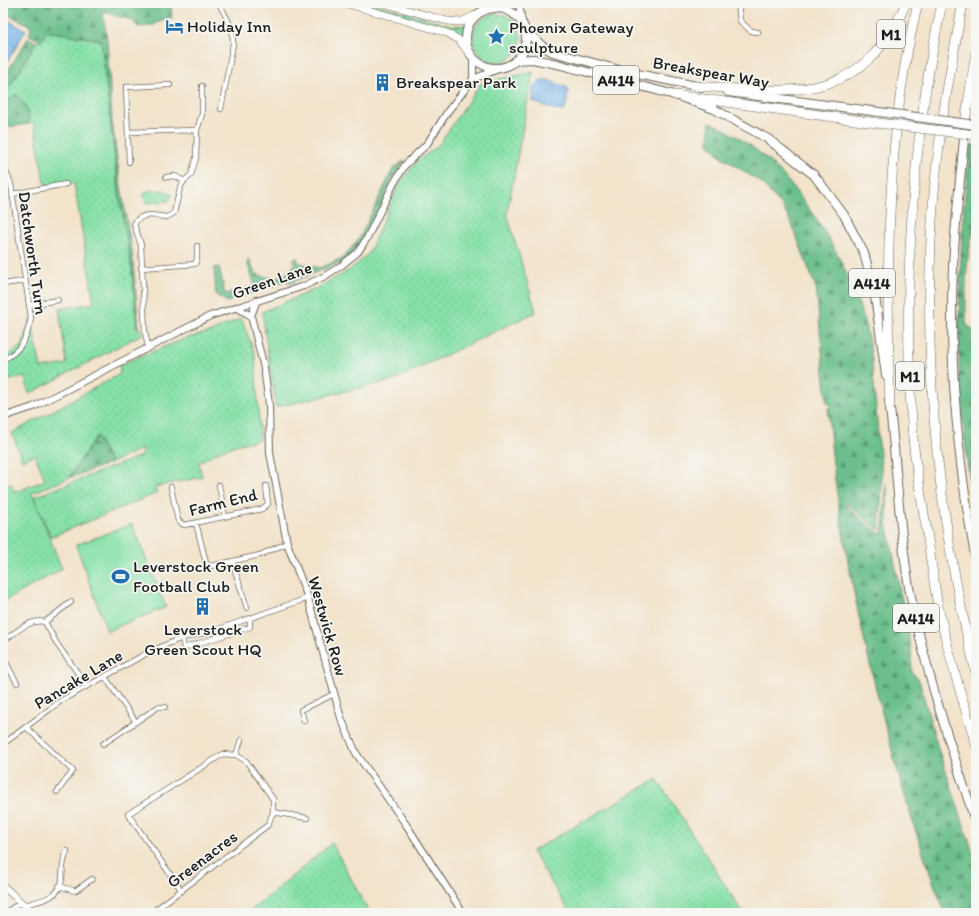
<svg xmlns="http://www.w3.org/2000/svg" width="979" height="916" font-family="Itim,sans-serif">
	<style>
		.grass { fill: url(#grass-dots); stroke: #517e62 }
		.forest { fill: url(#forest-firs); stroke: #446e54 }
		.garden { fill: #86e1a7; stroke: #517e62 }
		.water { fill: #74b1e6; stroke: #486681 }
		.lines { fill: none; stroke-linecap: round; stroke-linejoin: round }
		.minor-casing { stroke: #676259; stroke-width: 6 }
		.tertiary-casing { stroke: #676259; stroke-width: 8 }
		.primary-casing { stroke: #676259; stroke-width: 8 }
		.trunk-casing { stroke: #676259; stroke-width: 10 }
		.motorway-casing { stroke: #676259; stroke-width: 10 }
		.minor { stroke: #fff; stroke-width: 4.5 }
		.tertiary { stroke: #fff; stroke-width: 6 }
		.primary { stroke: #fff; stroke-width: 7 }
		.trunk { stroke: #fff; stroke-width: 8 }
		.motorway { stroke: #fff; stroke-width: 9 }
		.trunk-bridge-casing { stroke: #676259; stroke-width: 10; stroke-linecap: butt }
		.motorway-bridge-casing { stroke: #676259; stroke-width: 10; stroke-linecap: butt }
		.trunk-bridge { stroke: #fff; stroke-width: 8 }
		.motorway-bridge { stroke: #fff; stroke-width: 9 }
		.labels { text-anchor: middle; stroke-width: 3.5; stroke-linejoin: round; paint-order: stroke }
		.shield { fill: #f6f6f2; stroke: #5d5d5c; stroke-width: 1 }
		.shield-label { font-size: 16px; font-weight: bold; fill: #1c1c1c }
		.poi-label { font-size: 17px; fill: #1c1c1c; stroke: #f6f6f2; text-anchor: start }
		.street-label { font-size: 17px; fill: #1c1c1c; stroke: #f6f6f2 }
	</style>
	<defs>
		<pattern id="grass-dots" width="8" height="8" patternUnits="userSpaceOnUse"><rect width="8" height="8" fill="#86e1a7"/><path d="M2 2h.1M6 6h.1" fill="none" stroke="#73c08f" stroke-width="1.8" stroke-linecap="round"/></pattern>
		<pattern id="forest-firs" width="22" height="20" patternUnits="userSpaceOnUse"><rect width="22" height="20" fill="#6cbf8c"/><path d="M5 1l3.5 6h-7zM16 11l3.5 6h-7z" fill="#589a72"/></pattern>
	</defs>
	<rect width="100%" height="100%" fill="#f6f6f2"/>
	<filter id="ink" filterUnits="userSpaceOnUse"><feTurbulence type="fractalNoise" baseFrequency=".025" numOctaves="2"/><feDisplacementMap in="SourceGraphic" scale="8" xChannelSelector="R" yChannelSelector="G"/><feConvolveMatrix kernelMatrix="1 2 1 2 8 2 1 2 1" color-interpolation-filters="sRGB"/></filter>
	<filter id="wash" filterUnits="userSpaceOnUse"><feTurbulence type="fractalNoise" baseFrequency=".012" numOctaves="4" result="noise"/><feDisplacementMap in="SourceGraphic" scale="16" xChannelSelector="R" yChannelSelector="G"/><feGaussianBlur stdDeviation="0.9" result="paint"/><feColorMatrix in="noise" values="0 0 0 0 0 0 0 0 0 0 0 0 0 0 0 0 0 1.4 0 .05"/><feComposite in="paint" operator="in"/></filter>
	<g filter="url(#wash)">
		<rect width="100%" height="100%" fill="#f2e3ca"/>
		<path class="grass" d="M358,3h14l68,19v4z
			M473 38a24 24 0 1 1 48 0a24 24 0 1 1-48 0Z
			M443,23l11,3 12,-1 -3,12 -21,-10z
			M47,31l54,9c11,96 29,191 36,287l7,6 -115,61 -4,-17 -22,4v-21l19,-15 9,-27 10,50 26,-4 -8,-55 35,-6 -20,-120 -26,4 -4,-6 -10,-58 -5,1v-5l-18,-19 -8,-4 16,-24 17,-30 5,-1z
			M533,72l-26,142 29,98 -142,68 -118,27 -14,-95 49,-21 39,-21 19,-17 31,-71 19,-22 19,-14 43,-63z
			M164,190l8,5 -4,6 -22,2 -3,-8 5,-4z
			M241,318l14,36 5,85c-8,4 -16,3 -24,6 -12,4 -26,10 -37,18l3,14 -47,10 2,6 -106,44 -17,-40 109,-42 -3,-8 1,2 -30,14 -15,-27 -27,42 -37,15 30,76 -59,33v-114l8,-4 4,8 30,-12 -10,-25 -13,5 -10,-27 108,-59 -1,-9 65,-26 27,-7z
			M657,779l86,134h-173l-38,-62z
			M332,843l37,70h-121z"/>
		<path class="forest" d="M3,3h168l1,16h-7l-13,7 -14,1 -7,-7 -28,-8 4,28 5,81 7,54 13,75 7,77 -2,1 -1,-6 -4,-53 -13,-74 -18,-155 -54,-9 -6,10 -12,-6 2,-6 -3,-5 -25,-11z
			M28,38l8,4 -17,30 -16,23v-16z
			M16,94c9,8 14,18 13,30l-26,4v-32l8,4z
			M710,122c44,21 69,44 97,84 33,45 58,99 65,155 2,20 3,40 5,60 1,18 4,37 5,55 0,18 -2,36 -3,54l-32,-26 -2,1 35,29 2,-1 5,-50v39l24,126 1,24 7,8 19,68 38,113v52h-31c-31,-78 -53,-158 -73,-240 -21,-88 -38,-175 -44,-265l1,2 1,-7h-3l-11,-115 -25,-66 -10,-17 -19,-22 -45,-29 1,-2 -9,-7z
			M971,145h5v81c-12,26 -10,69 -10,98l7,6h3v188l-3,-5c-5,-53 -14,-107 -14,-160 0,-70 2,-139 12,-208z
			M405,160l-15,24 -19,45 -13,18 -12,13 -58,24v-4l-61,22 -11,-7 -2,-27 5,-1 6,27 30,-8 -8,-24 2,-4 6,15c15,8 31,7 40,-10l-3,-2 4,-3h2l-1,4 23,6 24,-11 16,-20 33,-68z
			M97,436l14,27 -42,15z"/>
		<path class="garden" d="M132,524l34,83 -59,24 -31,-86z"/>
		<path class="water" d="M3,18l23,12 -23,39z
			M541,80h7l20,8 -1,15 -3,8 -9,-1 -22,-8v-15z"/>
	</g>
	<g filter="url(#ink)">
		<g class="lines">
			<defs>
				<path id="minor" d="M219,3c8,17 14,21 14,41l-12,65
					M738,3l2,18 11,10 7,1
					M128,132l69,-2
					M129,162l-3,-75 44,-2
					M3,164l8,20 20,134c-4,20 -10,33 -28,42
					M166,177l9,-1 9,5
					M12,194l54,-10
					M141,268l54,-4 2,-5v-13
					M3,284l21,-3
					M29,305l29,-5
					M148,347l-3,-15 -4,-87 -7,-21c8,-13 21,-8 33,-7l7,-4 6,-25 4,-7 7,-6 5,-17 1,-28 5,-16v-28
					M219,485l6,32
					M171,487l7,34 6,4 78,-16 6,-5 -2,-18
					M196,523l10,40 5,3 49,-11 27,-12
					M232,561l15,47
					M45,622l12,22 30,42
					M182,638l2,10 66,-21v-8
					M3,641c12,-8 27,-23 42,-19l26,-20
					M3,657l14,26
					M105,677l31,45
					M304,721l-3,-11 33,-16
					M26,727l47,44 -16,21
					M3,744l59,-44 89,-49 31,-13 31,-7 95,-33
					M103,744l55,-37h7
					M236,755l5,-15
					M273,812l34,6
					M59,886l16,5 17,-12
					M24,905c15,-4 37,-7 38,-26 1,-12 0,-16 5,-28
					M5,913l16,-11
					M151,913l117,-88 5,-13v-13l-27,-38 -10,-6 -13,-1 -95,60 54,77"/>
				<path id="tertiary" d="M519,3l3,20
					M492,8l7,-5
					M473,58v21
					M257,300l-6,16 13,52 5,36 1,49 17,90 21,55 33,120 15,35 51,73 56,87
					M236,307l15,9
					M3,417l30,-10 177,-91 94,-30 21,-10 17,-11 16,-13 9,-14 27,-55 11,-18 22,-21 21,-33 25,-32 28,-11"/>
				<path id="primary" d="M345,3l102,30 12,7 10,13
					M383,3l64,18 14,1 15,-7
					M3,886l30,27"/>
				<path id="trunk" d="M466 38a30 30 0 1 1 60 0a30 30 0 1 1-60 0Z
					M524,29l18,17 11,6 70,19 78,16
					M516,60l17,-1 24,5 118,31 39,14 54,30 46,36 30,40 20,38 11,43 11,79
					M728,92l151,20
					M965,128c-4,46 -10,93 -12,139 -4,96 5,199 23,293
					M889,400c8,62 9,125 20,187 15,80 41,158 67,236"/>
				<path id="motorway" d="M942,3c-31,143 -40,289 -29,435 3,34 10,68 15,101 3,22 6,45 10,67 10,47 24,93 38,138
					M963,3c-14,72 -27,145 -31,218 -9,153 7,304 44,452
					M695,86c95,6 166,21 211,-83
					M675,95l202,28
					M966,116l10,-64
					M890,406c-4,-130 -4,-277 28,-403"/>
			</defs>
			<use href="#minor" class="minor-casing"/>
			<use href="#tertiary" class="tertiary-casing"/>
			<use href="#primary" class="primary-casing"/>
			<use href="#trunk" class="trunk-casing"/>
			<use href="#motorway" class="motorway-casing"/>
			<use href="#minor" class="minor"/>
			<use href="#tertiary" class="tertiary"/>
			<use href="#primary" class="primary"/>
			<use href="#trunk" class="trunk"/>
			<use href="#motorway" class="motorway"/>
			<defs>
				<path id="trunk-bridge" d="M879,112l97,13"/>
				<path id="motorway-bridge" d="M877,123l99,12"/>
			</defs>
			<use href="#trunk-bridge" class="trunk-bridge-casing"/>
			<use href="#motorway-bridge" class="motorway-bridge-casing"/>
			<use href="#trunk-bridge" class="trunk-bridge"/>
			<use href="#motorway-bridge" class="motorway-bridge"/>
		</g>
	</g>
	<defs>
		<symbol id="hotel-bare" viewBox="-9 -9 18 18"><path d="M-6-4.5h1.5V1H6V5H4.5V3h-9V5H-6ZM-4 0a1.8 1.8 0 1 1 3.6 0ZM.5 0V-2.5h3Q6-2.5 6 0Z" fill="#1f6fb2" stroke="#f6f6f2" stroke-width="2.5" paint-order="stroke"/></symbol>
		<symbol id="sight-bare" viewBox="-9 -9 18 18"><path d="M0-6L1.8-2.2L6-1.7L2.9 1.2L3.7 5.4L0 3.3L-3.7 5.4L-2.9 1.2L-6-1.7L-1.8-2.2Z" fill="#1f6fb2" stroke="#f6f6f2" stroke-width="2.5" paint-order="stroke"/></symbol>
		<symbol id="building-bare" viewBox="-9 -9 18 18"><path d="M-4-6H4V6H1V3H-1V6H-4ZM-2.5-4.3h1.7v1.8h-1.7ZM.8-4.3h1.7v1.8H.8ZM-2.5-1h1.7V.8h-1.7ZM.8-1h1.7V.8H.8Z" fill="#1f6fb2" stroke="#f6f6f2" stroke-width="2.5" paint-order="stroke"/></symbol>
		<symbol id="stadium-bare" viewBox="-9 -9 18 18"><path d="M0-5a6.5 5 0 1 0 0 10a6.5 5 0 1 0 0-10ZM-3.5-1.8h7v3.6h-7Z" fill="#1f6fb2" stroke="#f6f6f2" stroke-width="2.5" paint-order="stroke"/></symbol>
	</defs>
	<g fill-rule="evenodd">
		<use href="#hotel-bare" x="162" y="14" width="25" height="25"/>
		<use href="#sight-bare" x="484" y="24" width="25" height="25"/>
		<use href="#building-bare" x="370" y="70" width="25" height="25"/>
		<use href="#stadium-bare" x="108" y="564" width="25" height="25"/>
		<use href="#building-bare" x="190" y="594" width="25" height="25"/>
	</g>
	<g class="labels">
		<g class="shield">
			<rect x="877" y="20" width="28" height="28" rx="3"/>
			<rect x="593" y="66" width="46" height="28" rx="3"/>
			<rect x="849" y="269" width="46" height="28" rx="3"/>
			<rect x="896" y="362" width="28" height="28" rx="3"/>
			<rect x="893" y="604" width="46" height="28" rx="3"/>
		</g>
		<g class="shield-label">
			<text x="891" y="40">M1</text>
			<text x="616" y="86">A414</text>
			<text x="872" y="289">A414</text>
			<text x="910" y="382">M1</text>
			<text x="916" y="624">A414</text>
		</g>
		<g class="poi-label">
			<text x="187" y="32">Holiday Inn</text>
			<text x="509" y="33">Phoenix Gateway<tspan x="509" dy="20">sculpture</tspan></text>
			<text x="396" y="88">Breakspear Park</text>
			<text x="133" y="572">Leverstock Green<tspan x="133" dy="20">Football Club</tspan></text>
			<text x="203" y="635" text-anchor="middle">Leverstock<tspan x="203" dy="20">Green Scout HQ</tspan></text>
		</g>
		<g class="street-label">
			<text transform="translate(711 72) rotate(10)" y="6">Breakspear Way</text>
			<text transform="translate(33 253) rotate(82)" y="6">Datchworth Turn</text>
			<text transform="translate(272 280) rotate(-19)" y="6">Green Lane</text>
			<text transform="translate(223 502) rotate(-14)" y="6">Farm End</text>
			<text transform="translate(328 626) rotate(74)" y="6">Westwick Row</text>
			<text transform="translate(78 679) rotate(-31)" y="6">Pancake Lane</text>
			<text transform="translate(202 859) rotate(-37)" y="6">Greenacres</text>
		</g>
	</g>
	<rect width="979" height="916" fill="none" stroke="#f6f6f2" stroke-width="16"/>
</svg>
